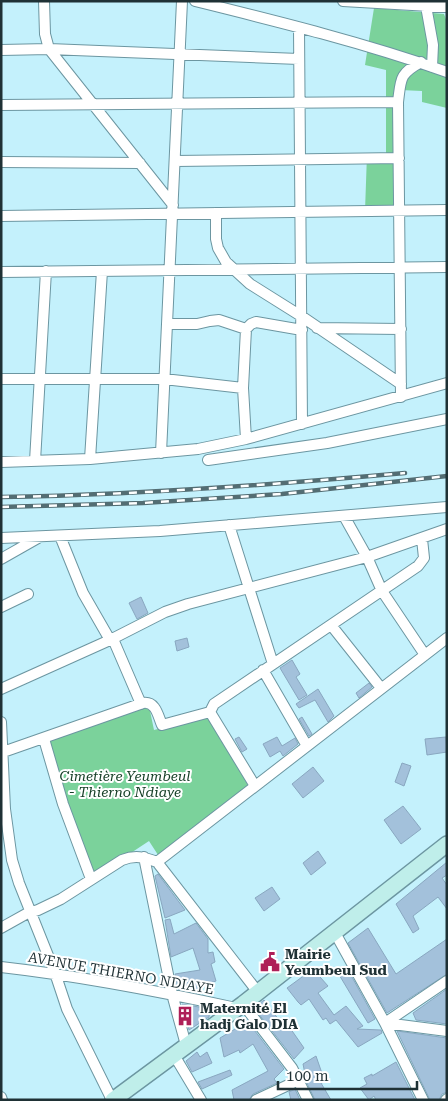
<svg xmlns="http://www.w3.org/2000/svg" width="448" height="1101" font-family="'Roboto Serif',serif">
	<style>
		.green { fill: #7bd29b }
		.building { fill: #a3c1db; stroke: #89a7c0 }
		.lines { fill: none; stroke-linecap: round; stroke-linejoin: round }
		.street-casing { stroke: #6c96a1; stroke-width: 12 }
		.secondary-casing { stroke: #6c96a1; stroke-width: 18 }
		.street { stroke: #fff; stroke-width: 10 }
		.secondary { stroke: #bfeeea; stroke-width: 15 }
		.rail-casing { stroke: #536d73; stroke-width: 4.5 }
		.rail { stroke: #fff; stroke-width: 2.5; stroke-dasharray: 8; stroke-linecap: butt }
		.labels { text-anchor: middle; stroke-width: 4; stroke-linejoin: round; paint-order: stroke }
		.park-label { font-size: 14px; font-style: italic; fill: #174028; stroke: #fff }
		.poi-label { font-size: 14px; font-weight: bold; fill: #1f3135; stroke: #fff; text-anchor: start }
		.street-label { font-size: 14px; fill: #1f3135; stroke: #fff }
	</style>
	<rect width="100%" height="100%" fill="#c4f1fc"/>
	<path class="green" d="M374,8l70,6 3,8v86l-25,-6v-11l-22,-1 1,121h-36l2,-57 19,-1v-83l-21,-5z
		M149,706l5,24 55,-14 39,69 -88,73 -11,-17 -59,39 -43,-139z"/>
	<path class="building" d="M141,597l7,16 -11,6 -8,-16z
		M187,638l2,9 -12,4 -2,-10z
		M292,660l8,14 -4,3 11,18 -8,5 -19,-32z
		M369,683l3,4 -13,11 -3,-5z
		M318,689l16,27 -6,6 -13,-22 -16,8 -3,-4z
		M302,717l10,17 -3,2 -10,-17z
		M239,737l8,12 -5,3 -7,-13z
		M277,737l5,9 13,-8 3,6 -15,12 -3,-5 -10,6 -7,-13z
		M446,737l1,15 -20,3 -2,-16z
		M402,763l9,3 -7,20 -9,-4z
		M313,767l11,14 -21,17 -11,-14z
		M403,806l18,23 -20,15 -17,-24z
		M318,851l8,12 -15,12 -8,-12z
		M447,862v13l-5,3 5,7v24l-9,-12 -25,19 6,13 -6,4 -17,-29z
		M158,874l27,36 -20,8 -10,-42z
		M272,887l8,12 -16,12 -9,-13z
		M170,919l4,15 22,-11 12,16v14l5,-1 2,10 -4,2 5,17 -18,6 -1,6 -19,-4 -3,-15 25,-4 -7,-22 -22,9 -6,-37z
		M368,928l28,46 51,-35v35l-60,39 -39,-70z
		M347,968l28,51 -7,4 -30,-50z
		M313,969l15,17 -10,7 16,22 12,-9 17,20 -6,3 24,1 1,3 -24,14 -22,-27 -6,4 -4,-6 -3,2 -14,-21 -8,6 -3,-3 -11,-14z
		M447,989v35l-31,-4 -3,-7z
		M264,1000l21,28 3,-3 16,23 -10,11 -40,-51z
		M182,1004l28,5 -1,8 -20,13z
		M248,1022l36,47 -10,10 3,4 -24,11 -4,6h-15l-2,-10 36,-19 -15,-27 -13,9 -1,-3 -15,7 -4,-19 20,-12 2,3z
		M397,1031l50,7v54l-5,2 -3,6h-9z
		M197,1052l3,5 7,-5 5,11 -20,9 -6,-11z
		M316,1056l9,26 -4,1 10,17h-16l-12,-25 2,-1 -2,-10z
		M396,1062l19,38h-39l-2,-4 -5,4 -9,-12 7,-4 -3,-6 8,-4v2z
		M230,1070l2,5 -30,14 -4,-7z
		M295,1089l5,11h-9l-2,-8z"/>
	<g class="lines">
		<defs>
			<path id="street" d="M44,1l1,33 4,15 124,156
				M195,1c85,21 170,42 252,71
				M343,1l104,6
				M426,6l7,39 -1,22
				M299,28l3,396
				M1,50l48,-1 250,10
				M1,105l397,-3
				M175,161l224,-3
				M1,162l139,1
				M216,213v26l2,9 8,14 24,22 51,32 100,68
				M1,216l446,-6
				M1,272l446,-5
				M167,324h30l13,-3 9,-1 27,9 5,-5 5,-2 46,8
				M317,328l84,1
				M1,379h163l79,9
				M401,397l-3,-295c3,-23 1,-28 23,-40
				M246,439l-3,-51 3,-59
				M161,453l21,-452
				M90,459l12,-188
				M208,460l119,-17 120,-24
				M35,461l11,-190
				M1,462l89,-3 108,-10 48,-10 201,-56
				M344,516l23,41 15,34 43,64
				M229,525l44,139
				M60,536l23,57 27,47
				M1,538l159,-7 287,-24
				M1,559l37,-21
				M1,607l27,-13
				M331,625l50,63
				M113,639l28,65
				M263,670l44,76
				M1,689l109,-49 55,-28 23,-8 179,-47 80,-28
				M210,712l45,74
				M1,722l4,87 7,51 7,23 36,90 12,36 45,91
				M44,739l19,65 28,75
				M3,752l140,-49c13,-2 15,13 19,22l48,-13 4,-8 204,-138 6,-8 -2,-19
				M144,857l28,137 14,51
				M157,862l290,-224
				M1,928l25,-14 12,-4 23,-11 61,-39c13,-5 22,-3 35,2l100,129
				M334,931l51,92 38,77
				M1,967c79,9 157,24 235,41
				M243,1004l49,64 16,32
				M385,1023l62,-42
				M385,1023l62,8
				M174,1055l27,45
				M1,1097l1,3
				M256,1100l43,-20
				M446,1100l1,-1"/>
			<path id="secondary" d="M113,1100l130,-96 204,-160"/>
		</defs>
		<use href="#street" class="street-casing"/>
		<use href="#secondary" class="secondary-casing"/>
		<use href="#street" class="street"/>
		<use href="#secondary" class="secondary"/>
		<defs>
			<path id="rail" d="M1,497c135,-2 269,-12 404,-24
				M1,507l142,-4 139,-9 165,-18"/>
		</defs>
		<use href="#rail" class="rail-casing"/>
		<use href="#rail" class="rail"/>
	</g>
	<defs>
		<symbol id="civic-bare" viewBox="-9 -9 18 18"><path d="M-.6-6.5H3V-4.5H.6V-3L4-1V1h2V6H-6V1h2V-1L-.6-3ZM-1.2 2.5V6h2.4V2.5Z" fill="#ae1f58" stroke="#fff" stroke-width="2.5" paint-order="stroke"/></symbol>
		<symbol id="building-bare" viewBox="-9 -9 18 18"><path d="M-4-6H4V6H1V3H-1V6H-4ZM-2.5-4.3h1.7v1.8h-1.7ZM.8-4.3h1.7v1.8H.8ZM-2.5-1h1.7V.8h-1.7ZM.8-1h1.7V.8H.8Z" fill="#ae1f58" stroke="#fff" stroke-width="2.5" paint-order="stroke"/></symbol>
	</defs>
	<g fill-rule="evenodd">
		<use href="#civic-bare" x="256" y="948" width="28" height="28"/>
		<use href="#building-bare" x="171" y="1002" width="28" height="28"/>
	</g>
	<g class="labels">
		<g class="park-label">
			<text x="125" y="781">Cimetière Yeumbeul<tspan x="125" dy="16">- Thierno Ndiaye</tspan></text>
		</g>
		<g class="poi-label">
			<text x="285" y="959">Mairie<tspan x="285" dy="16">Yeumbeul Sud</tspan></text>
			<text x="200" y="1013">Maternité El<tspan x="200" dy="16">hadj Galo DIA</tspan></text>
		</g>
		<g class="street-label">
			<text transform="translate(121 973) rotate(10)" y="5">AVENUE THIERNO NDIAYE</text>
		</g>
	</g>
	<rect width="448" height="1101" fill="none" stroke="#1f3135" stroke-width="5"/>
	<path d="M278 1081v8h139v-8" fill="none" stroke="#1f3135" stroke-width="2.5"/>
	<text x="286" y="1081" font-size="15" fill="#1f3135" stroke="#ffffff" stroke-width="4" paint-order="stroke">100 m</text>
</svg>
